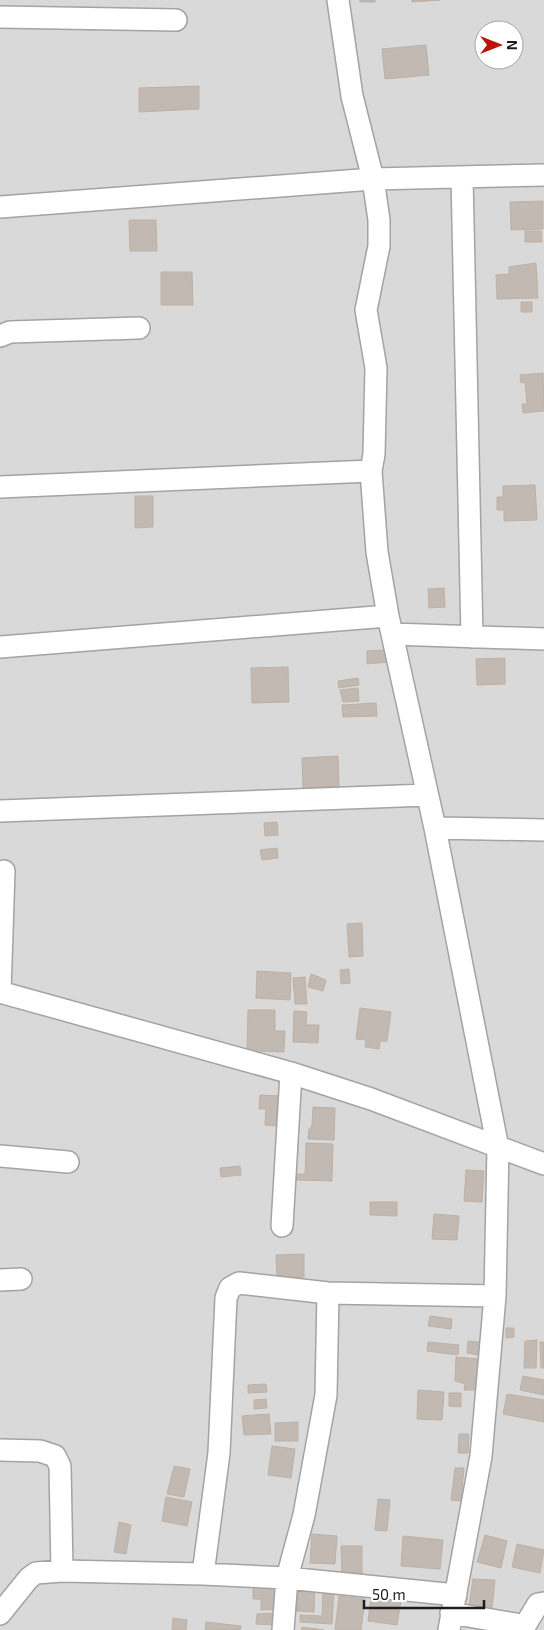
<svg xmlns="http://www.w3.org/2000/svg" width="544" height="1630" font-family="'Exo 2',sans-serif">
	<style>
		.residential { fill: #dad9d9; fill-rule: evenodd }
		.building { fill: #c1b9b2; stroke: #beb1a5 }
		.lines { fill: none; stroke-linecap: round; stroke-linejoin: round }
		.minor-casing { stroke: #a3a3a3; stroke-width: 24 }
		.minor { stroke: #fff; stroke-width: 21 }
	</style>
	<rect width="100%" height="100%" fill="#edeae2"/>
	<path class="residential" d="M0,0h544v1630h-544zM484,30h30v30h-30z"/>
	<path class="building" d="M360,0h15v2h-15z
		M412,0h28l-28,2z
		M426,45l3,30 -44,4 -3,-30z
		M199,86v23l-60,3v-24z
		M543,201v28l-32,1 -1,-28z
		M129,220h27l1,31h-27z
		M525,231h16l1,11h-17z
		M536,263l2,35 -41,1 -1,-24 13,-1v-7z
		M161,272h31l1,33h-32z
		M521,302h11v10h-11z
		M543,373l1,38 -21,2 -1,-9h5l-2,-22 -4,1 -1,-8z
		M535,485l2,35 -33,1v-11h-7v-13h6v-11z
		M135,496h18v31l-18,1z
		M444,588l1,19 -16,1 -1,-19z
		M386,650l2,12 -21,2v-13z
		M505,658v26l-28,1 -1,-26z
		M288,667l1,35 -37,1 -1,-35z
		M358,678l1,7 -20,3 -1,-7z
		M358,688l1,13 -16,1 -3,-12z
		M376,703l1,13 -34,1 -1,-12z
		M338,756l1,30 -36,2 -1,-30z
		M277,822l1,13 -13,1 -1,-13z
		M277,848l1,10 -16,2 -2,-10z
		M362,923l1,33 -14,1 -2,-33z
		M349,969l1,14 -9,1 -1,-14z
		M257,971l34,2 -1,27 -34,-2z
		M311,974l15,6 -3,11 -15,-4z
		M305,977l2,27h-12l-2,-26z
		M360,1008l31,4 -4,29h-7l-1,8 -14,-2 1,-7 -10,-1z
		M248,1010h27v21h10l-1,21 -37,-1z
		M294,1011l13,1 -1,13h13l-1,18 -25,-1z
		M260,1095l20,1 -2,30 -13,-1 1,-16h-7z
		M313,1107l22,1 -1,32 -26,-1 1,-10 3,-3z
		M306,1143l27,1 -1,37 -37,-1v-6h10z
		M240,1166l1,9 -20,2 -1,-9z
		M466,1170l18,1 -2,31 -18,-1z
		M370,1202h27v14l-27,-1z
		M434,1214l25,2 -2,24 -25,-1z
		M304,1254v23l-27,1 -1,-23z
		M430,1316l22,3 -1,10 -23,-3z
		M506,1328h8v9l-8,1z
		M537,1340l-1,28h-12l1,-27z
		M468,1341l12,1 -1,13 -12,-2z
		M428,1342l31,3 -1,10 -31,-4z
		M540,1342h4v26h-3z
		M456,1357l23,2 -2,31h-13l1,-6 -10,-3z
		M523,1376l21,4v15l-24,-5z
		M266,1384l1,8 -19,1v-8z
		M418,1390l26,2 -2,28 -25,-1z
		M449,1393h12v14l-12,-1z
		M507,1394l37,6v22l-41,-8z
		M266,1399l1,9 -13,1v-9z
		M269,1414l2,20 -27,1 -2,-19z
		M298,1422v19h-23v-18z
		M459,1434h10l-1,19h-10z
		M272,1446l23,3 -4,29 -23,-3z
		M174,1466l16,3 -6,28 -17,-3z
		M455,1468h9l-3,33 -10,-1z
		M166,1497l26,5 -5,24 -25,-5z
		M378,1499l12,1 -3,31 -12,-1z
		M119,1522l12,3 -5,29 -12,-2z
		M312,1534l25,2 -2,28 -25,-1z
		M485,1535l22,6 -6,27 -24,-6z
		M403,1536l40,4 -3,29 -39,-3z
		M517,1544l27,6 -4,23 -28,-6z
		M341,1546h21v28h-20z
		M473,1579l22,1 -3,28 -23,-2z
		M298,1586l17,1 -1,25 -18,-1z
		M253,1588h27v21l-19,1v-11h-8z
		M323,1589h11l-2,35 -32,-2v-7l22,1z
		M339,1596l26,3 -4,31h-26z
		M371,1596l30,4 -4,25 -29,-4z
		M275,1613v12l-19,-1 1,-10z
		M173,1618l14,2 -1,10h-14z
		M206,1622l35,4 -1,4h-35z
		M302,1627l22,3h-23z"/>
	<g class="lines">
		<defs>
			<path id="minor" d="M338,0l14,96 21,83 6,41v26l-13,64 10,58 -2,86 -3,17 6,81 11,64 47,212 63,320 -3,148 -14,160 -32,174
				M0,17l176,3
				M462,177l10,460
				M0,207l373,-28 171,-4
				M0,336l10,-4 129,-4
				M0,487l371,-16
				M392,634l152,5
				M0,647l388,-31
				M0,811l427,-16
				M435,828l109,2
				M0,992l291,81 80,26 173,65
				M0,992l4,-121
				M0,1156l68,6
				M282,1226l9,-153
				M0,1280l21,-1
				M0,1450l40,1 15,5 5,10 2,105
				M203,1574l16,-121 7,-155 4,-10 9,-5 89,10 167,3
				M451,1613l70,12 5,-1 12,-20 6,-1
				M0,1614l29,-36 7,-5 26,-2 141,3 84,4 169,17
				M283,1630l4,-52 17,-63 22,-120 2,-102"/>
		</defs>
		<use href="#minor" class="minor-casing"/>
		<use href="#minor" class="minor"/>
	</g>
	<g transform="translate(499 45) rotate(90)"><circle r="24" fill="#ffffff" stroke="#a4a4a4"/>
	<path d="M0-4L9 19L0 12L-9 19Z" fill="#bd110a"/>
	<text y="-8" font-size="14" font-weight="bold" text-anchor="middle" fill="#1c1c1c">N</text>
	</g>
	<path d="M364 1600v8h120v-8" fill="none" stroke="#1c1c1c" stroke-width="2.5"/>
	<text x="372" y="1600" font-size="15" fill="#1c1c1c" stroke="#ffffff" stroke-width="4" paint-order="stroke">50 m</text>
</svg>
